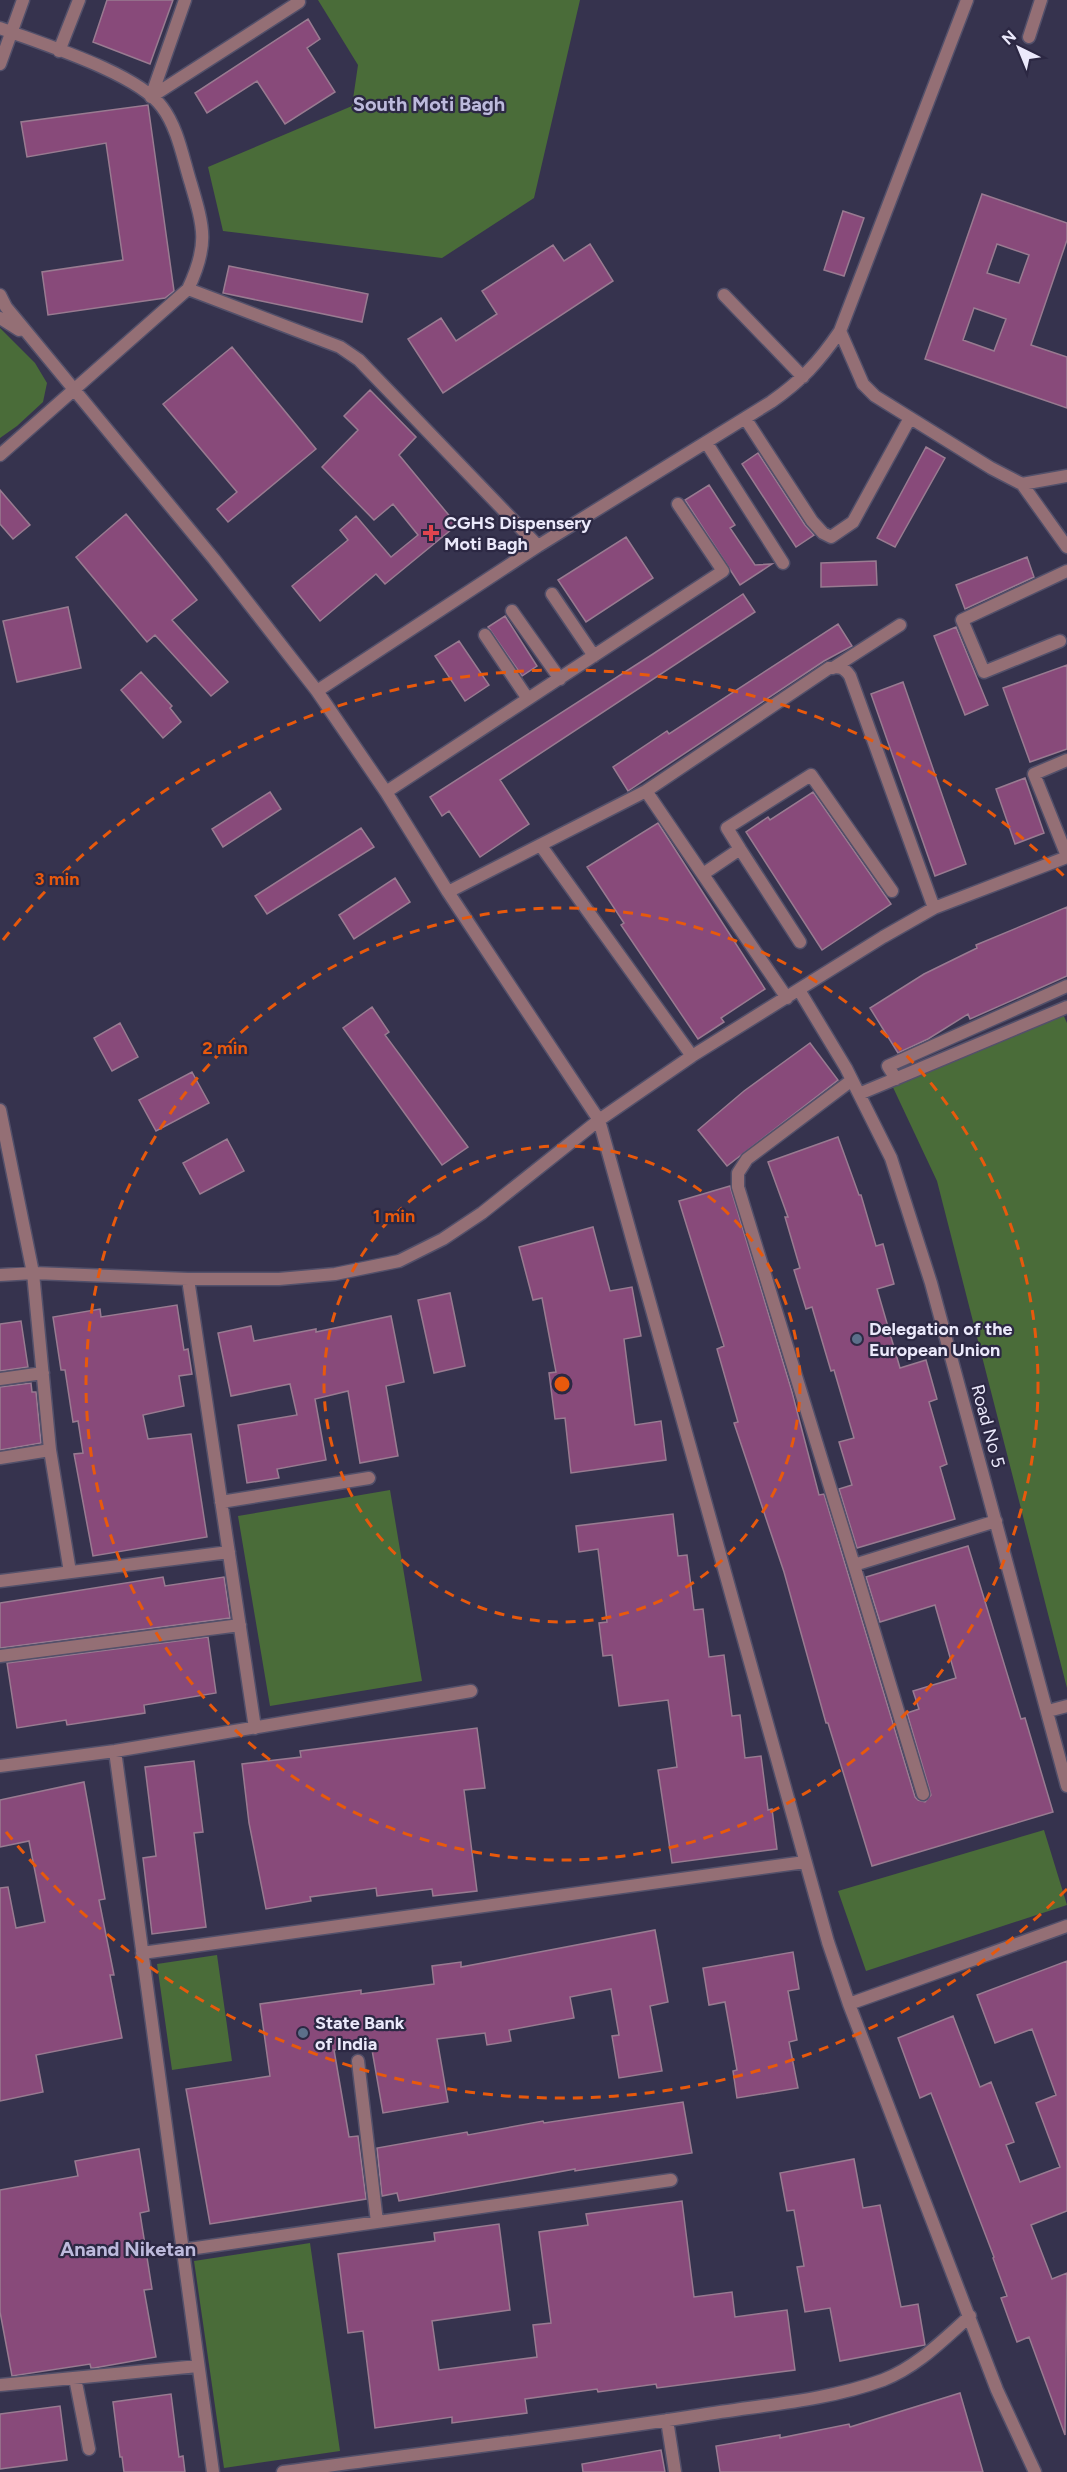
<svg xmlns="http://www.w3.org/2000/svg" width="1067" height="2472" font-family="Figtree,sans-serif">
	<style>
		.green { fill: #4a6c39 }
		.building { fill: #884a7a; stroke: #997b91; stroke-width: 1.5; fill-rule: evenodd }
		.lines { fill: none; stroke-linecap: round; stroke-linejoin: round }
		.street-casing { stroke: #53506a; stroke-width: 15 }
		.street { stroke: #946f75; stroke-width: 12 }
		.ring { fill: none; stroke: #e8590c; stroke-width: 3; stroke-dasharray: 10 8 }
		.health-dot { fill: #e0444e; stroke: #2c2843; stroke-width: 2 }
		.service-dot { fill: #5c6f8a; stroke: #2c2843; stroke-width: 2 }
		.labels { text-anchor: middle; stroke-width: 4.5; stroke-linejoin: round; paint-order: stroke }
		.poi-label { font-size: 18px; font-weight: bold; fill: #ebe9fb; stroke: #2c2843; text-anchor: start }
		.street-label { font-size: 18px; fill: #ebe9fb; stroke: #2c2843 }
		.neighbourhood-label { font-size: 20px; font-weight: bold; fill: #bdbadc; stroke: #2c2843 }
		.centre { fill: #e8590c; stroke: #2c2843; stroke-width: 3 }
		.ring-label { font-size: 18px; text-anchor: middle; font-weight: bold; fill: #e8590c; stroke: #2c2843; stroke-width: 4.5; stroke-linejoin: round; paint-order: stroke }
	</style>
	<rect width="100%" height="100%" fill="#36334e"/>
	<path class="green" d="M318,0h262l-46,198 -92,60 -219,-27 -15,-64 144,-61 6,-41z
		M0,328l35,35 12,20 -4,19 -26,24 -17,12z
		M1058,1003l9,20v665l-130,-507 -47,-100z
		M390,1490l32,191 -152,25 -32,-190z
		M1044,1830l23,75 -201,66 -28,-80z
		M217,1955l15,106 -60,9 -15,-106z
		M310,2243l30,208 -116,17 -30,-207z"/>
	<path class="building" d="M107,0h66l-23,64 -57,-22z
		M308,19l12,20 -13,9 28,44 -50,32 -28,-43 -50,32 -12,-20z
		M148,105l26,186 -9,7 -117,17 -6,-43 81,-12 -17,-117 -79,14 -6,-35z
		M982,194l85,29v17l-36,105 36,12v51l-142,-49zM997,244l32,11 -10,28 -32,-10zM974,308l32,11 -12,32 -31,-11z
		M843,211l21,7 -20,58 -20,-6z
		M590,244l23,37 -170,112 -35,-54 33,-21 15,23 41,-27 -15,-23 71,-46 11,16z
		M229,266l139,28 -6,28 -139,-29z
		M232,347l84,102 -88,73 -11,-13 20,-17 -74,-88z
		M370,390l46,47 -17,18 58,70 -72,59 -9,-10 -56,47 -28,-35 56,-46 -8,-10 16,-14 35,41 27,-22 -25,-31 -19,16 -52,-53 36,-37 -14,-14z
		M926,447l19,11 -50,89 -18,-9z
		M758,453l47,72 9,10 -18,12 -54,-83z
		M709,485l26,40 -5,3 25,37 17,-1 -32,21 -55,-85z
		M0,490l30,35 -17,14 -13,-15z
		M126,514l71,86 -25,20 56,62 -17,14 -56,-61 -8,7 -71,-85z
		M626,537l27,41 -67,44 -28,-42z
		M1027,557l7,20 -69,32 -9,-24z
		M876,561l1,24 -56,2v-24z
		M743,594l12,18 -255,168 29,44 -49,33 -31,-46 -7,5 -12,-19 223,-143z
		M68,607l13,61 -64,14 -14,-61z
		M505,616l32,50 -15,10 -34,-49z
		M838,624l14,22 -28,15 -196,130 -15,-24 54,-36 2,3z
		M956,627l32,78 -23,10 -31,-79z
		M459,641l30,44 -24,16 -30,-45z
		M1067,665v84l-37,13 -27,-74z
		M141,672l31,34 -2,2 11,14 -18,16 -42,-48z
		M903,682l63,182 -31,12 -64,-182z
		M1025,778l19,55 -29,11 -19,-55z
		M270,792l11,17 -58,38 -11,-18z
		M813,792l78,112 -69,46 -76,-118 22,-15 2,3z
		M658,823l107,166 -44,29 3,4 -26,17 -77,-114 3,-2 -37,-56z
		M361,828l13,19 -107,67 -12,-18z
		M395,878l15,24 -56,37 -15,-24z
		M1067,907v69l-97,43 -2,-5 -40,25 -30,14 -28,-45 54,-34 53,-26 -1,-3z
		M372,1007l17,25 -4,3 83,112 -26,18 -99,-137z
		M120,1023l18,34 -26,14 -18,-33z
		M810,1043l28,37 -111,86 -29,-36 46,-39z
		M192,1072l17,31 -53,28 -17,-31z
		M838,1137l21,58h2l15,51 7,-2 11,40 -17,5 23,79 26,-8 11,39 -8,3 18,62 -7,3 15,52 -98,29 -18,-59 13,-4 -13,-43 15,-4 -20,-68 -3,1 -19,-64 -6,2 -12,-39 6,-2 -15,-51h3l-20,-55z
		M227,1139l17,32 -44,23 -17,-31z
		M730,1186l62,206 27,103 5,-1 91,303 3,3 7,2 6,-7 -24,-82 12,-4 -6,-18 43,-13 -21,-73 -55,17 -14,-45 102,-31 53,173 4,-1 28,94 -181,54 -44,-143h-2l-42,-151 -50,-149 4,-1 -21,-73 7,-3 -45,-145z
		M593,1227l17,64 22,-4 9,49 -17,3 11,86 26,-4 5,39 -95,13 -6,-55 -10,1 -6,-46 7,-1 -14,-74 -9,2 -14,-53z
		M450,1293l15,73 -31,7 -16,-73z
		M177,1305l7,45 4,-1 4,25 -13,2 5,30 -41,9 5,24 43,-5 16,103 -114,19 -19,-102 9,-1 -5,-32 -5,1 -8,-52h-4l-8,-53 47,-8 1,8z
		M391,1316l13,66 -18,4 12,70 -38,7 -12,-72 -33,8 11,61 -49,9 2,9 -32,5 -9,-58 59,-10 -7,-31 -59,12 -13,-63 33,-7 3,15 62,-12v3z
		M21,1321l7,46 -28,4v-47z
		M31,1383l1,9h4l5,51 -41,7v-63z
		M673,1514l5,42 9,-1 7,55 9,-1 6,48 15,-2 8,61 8,-1 5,43 16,-2 7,54 4,-1 5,40 -105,14 -14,-93 19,-3 -9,-67 -49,6 -7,-51 -9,1 -4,-33 8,-1 -9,-73 -19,3 -3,-26z
		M163,1577l2,9 59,-9 6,41 -230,30v-45z
		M208,1637l8,56 -72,12 1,8 -78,12 -1,-5 -49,8 -10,-65z
		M477,1728l8,60 -21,2 13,101 -44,5 -1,-7 -55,7 -1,-8 -66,9 1,4 -45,8 -17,-86 -7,-59 59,-7 -1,-6z
		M194,1761l9,71 -9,1 12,94 -54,7 -9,-76 13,-2 -11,-89z
		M84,1782l21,117 -6,1 15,75h-4l12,63 -86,17 7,37 -43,9v-213l8,-1 8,41 29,-6 -16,-81 -29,6v-47z
		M655,1930l13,72 -18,4 12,65 -43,7 -7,-42 7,-1 -8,-46 -41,8 4,21 -65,12 2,11 -24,4 -2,-12 -48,6 11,63 -65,11 -12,-69 -37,6 15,87 9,-1 8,63 -156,25 -24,-135 84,-13 -10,-72 101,-14v4l73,-10 -2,-18 29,-4v5z
		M793,1952l6,37 -11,2 9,49 -8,2 9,46 -61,10 -4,-27 4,-1 -12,-68 -16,3 -6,-37z
		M1067,1961v250l-36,14 21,54 15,-6 -2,162 -36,-98 -12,5 -16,-44 6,-2 -14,-38 1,-1 -63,-164 -11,5 -22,-60 55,-22 27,71 11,-5 23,60 -8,3 14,37 40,-15 -24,-64 20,-8 -24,-66 -37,14 -18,-48z
		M683,2102l9,51 -117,18v-2l-176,32 -2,-8 -15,3 -5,-48 90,-16 1,3 75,-14 1,2z
		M139,2149l10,62 -9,2 12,76 -8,1 12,67 -62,11h-3l-1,-4 -78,12 -12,-64v-122l78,-14 -3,-15z
		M854,2159l9,49 17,-3 21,102 17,-3 7,41 -85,16 -10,-53 -25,4 -8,-45 7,-1 -10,-56 -7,1 -7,-38z
		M682,2201l12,96 38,-5 3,25 52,-7 8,60 -138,18 -1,-4 -58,8 -1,-3 -72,10 2,14 -75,10v-6l-77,11 -12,-97 -15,2 -10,-79 97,-13 -1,-8 65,-9 11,86 -78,11 7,49 98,-13 -4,-32 18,-2 -12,-91 49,-7 -2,-11z
		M960,2393l23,79h-263l-4,-26 64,-11v3l69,-14 1,3z
		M171,2394l8,63 4,-1 2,16h-61l-2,-15h-2l-7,-55z
		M60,2406l7,54 -67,9v-55z
		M661,2450l4,22h-82l-1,-8z"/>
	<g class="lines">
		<defs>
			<path id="street" d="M0,28c42,16 137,45 162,79 16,21 21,52 29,77 13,44 18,61 -3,105l-188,166
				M1029,37l12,-37
				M59,51l20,-51
				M0,64l23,-64
				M151,97l148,-95
				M151,97l34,-97
				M188,289l152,58 19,13 179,186
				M0,295l6,12 208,252 103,132 69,101 62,100 151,228 229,822 21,62 148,386 38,82
				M724,295l79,82
				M0,318l19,12
				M840,331l127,-331
				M745,418l67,103 11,12 8,4 22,-15 57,-104
				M706,442l77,121
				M1022,484l45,63
				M552,594l42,62
				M512,611l48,68
				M485,635l43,64
				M1060,641l-76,31 -22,-52 105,-49
				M833,668l67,-43
				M317,691l221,-145 233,-144c30,-21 48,-40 69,-71l23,53 12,12 116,72 31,16 45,-8
				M1067,760l-33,14 33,82
				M646,791l183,-123c10,-2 15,-1 21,8l84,232
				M386,792l337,-221 -45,-67
				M541,846l151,210
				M740,849l-13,-21 84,-53 81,116
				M703,874l37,-25 60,93
				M448,892l198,-101 141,207
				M799,990l47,78 45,90 40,125 136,503
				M896,1079l-8,-13 179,-80
				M852,1080l-105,79 -9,14v14l116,378 142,-44
				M859,1094l208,-87
				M0,1110l33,163 17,177 20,122
				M0,1275l33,-2 155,6h91l56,-5 64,-13 44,-22 39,-26 117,-93 93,-64 191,-119 51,-29 133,-51
				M188,1279l67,449
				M0,1379l43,-6
				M0,1458l50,-8
				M221,1502l148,-24
				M854,1565l69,229
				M0,1581l229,-29
				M0,1656l240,-31
				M1048,1711l19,-5
				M115,1751l98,721
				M0,1766l115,-15 356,-60
				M142,1953l663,-91
				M849,2004l218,-78
				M358,2061l19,161
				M182,2250l489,-70
				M75,2378l14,71
				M0,2385l198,-19
				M667,2420l8,52
				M283,2472c139,-19 279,-35 418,-57 60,-10 125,-14 182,-35 34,-13 60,-40 87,-64"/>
		</defs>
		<use href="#street" class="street-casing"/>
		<use href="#street" class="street"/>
	</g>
	<g class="ring">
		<circle cx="562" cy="1384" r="238"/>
		<circle cx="562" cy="1384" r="476"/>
		<path d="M1067 1889A714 714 0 0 1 3 1828M3 940A714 714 0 0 1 1067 879"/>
	</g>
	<path class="health-dot" d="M428 524h6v6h6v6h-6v6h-6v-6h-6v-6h6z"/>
	<g class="service-dot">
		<circle cx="857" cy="1339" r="6"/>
		<circle cx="303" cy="2033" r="6"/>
	</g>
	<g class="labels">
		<g class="poi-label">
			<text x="444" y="529">CGHS Dispensery<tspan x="444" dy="21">Moti Bagh</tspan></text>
			<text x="869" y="1335">Delegation of the<tspan x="869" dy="21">European Union</tspan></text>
			<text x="315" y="2029">State Bank<tspan x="315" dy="21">of India</tspan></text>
		</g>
		<g class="street-label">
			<text transform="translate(988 1426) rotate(75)" y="6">Road No 5</text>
		</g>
		<g class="neighbourhood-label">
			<text x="429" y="111">South Moti Bagh</text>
			<text x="128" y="2256">Anand Niketan</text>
		</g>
	</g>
	<circle cx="562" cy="1384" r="9" class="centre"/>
	<g class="ring-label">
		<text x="57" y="885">3 min</text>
		<text x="225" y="1054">2 min</text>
		<text x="394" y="1222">1 min</text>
	</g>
	<g transform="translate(1019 48) rotate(317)" stroke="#2c2843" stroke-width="4.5" paint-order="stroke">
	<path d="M0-4.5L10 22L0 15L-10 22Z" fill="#ebe9fb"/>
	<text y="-9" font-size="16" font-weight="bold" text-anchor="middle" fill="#ebe9fb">N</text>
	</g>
</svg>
